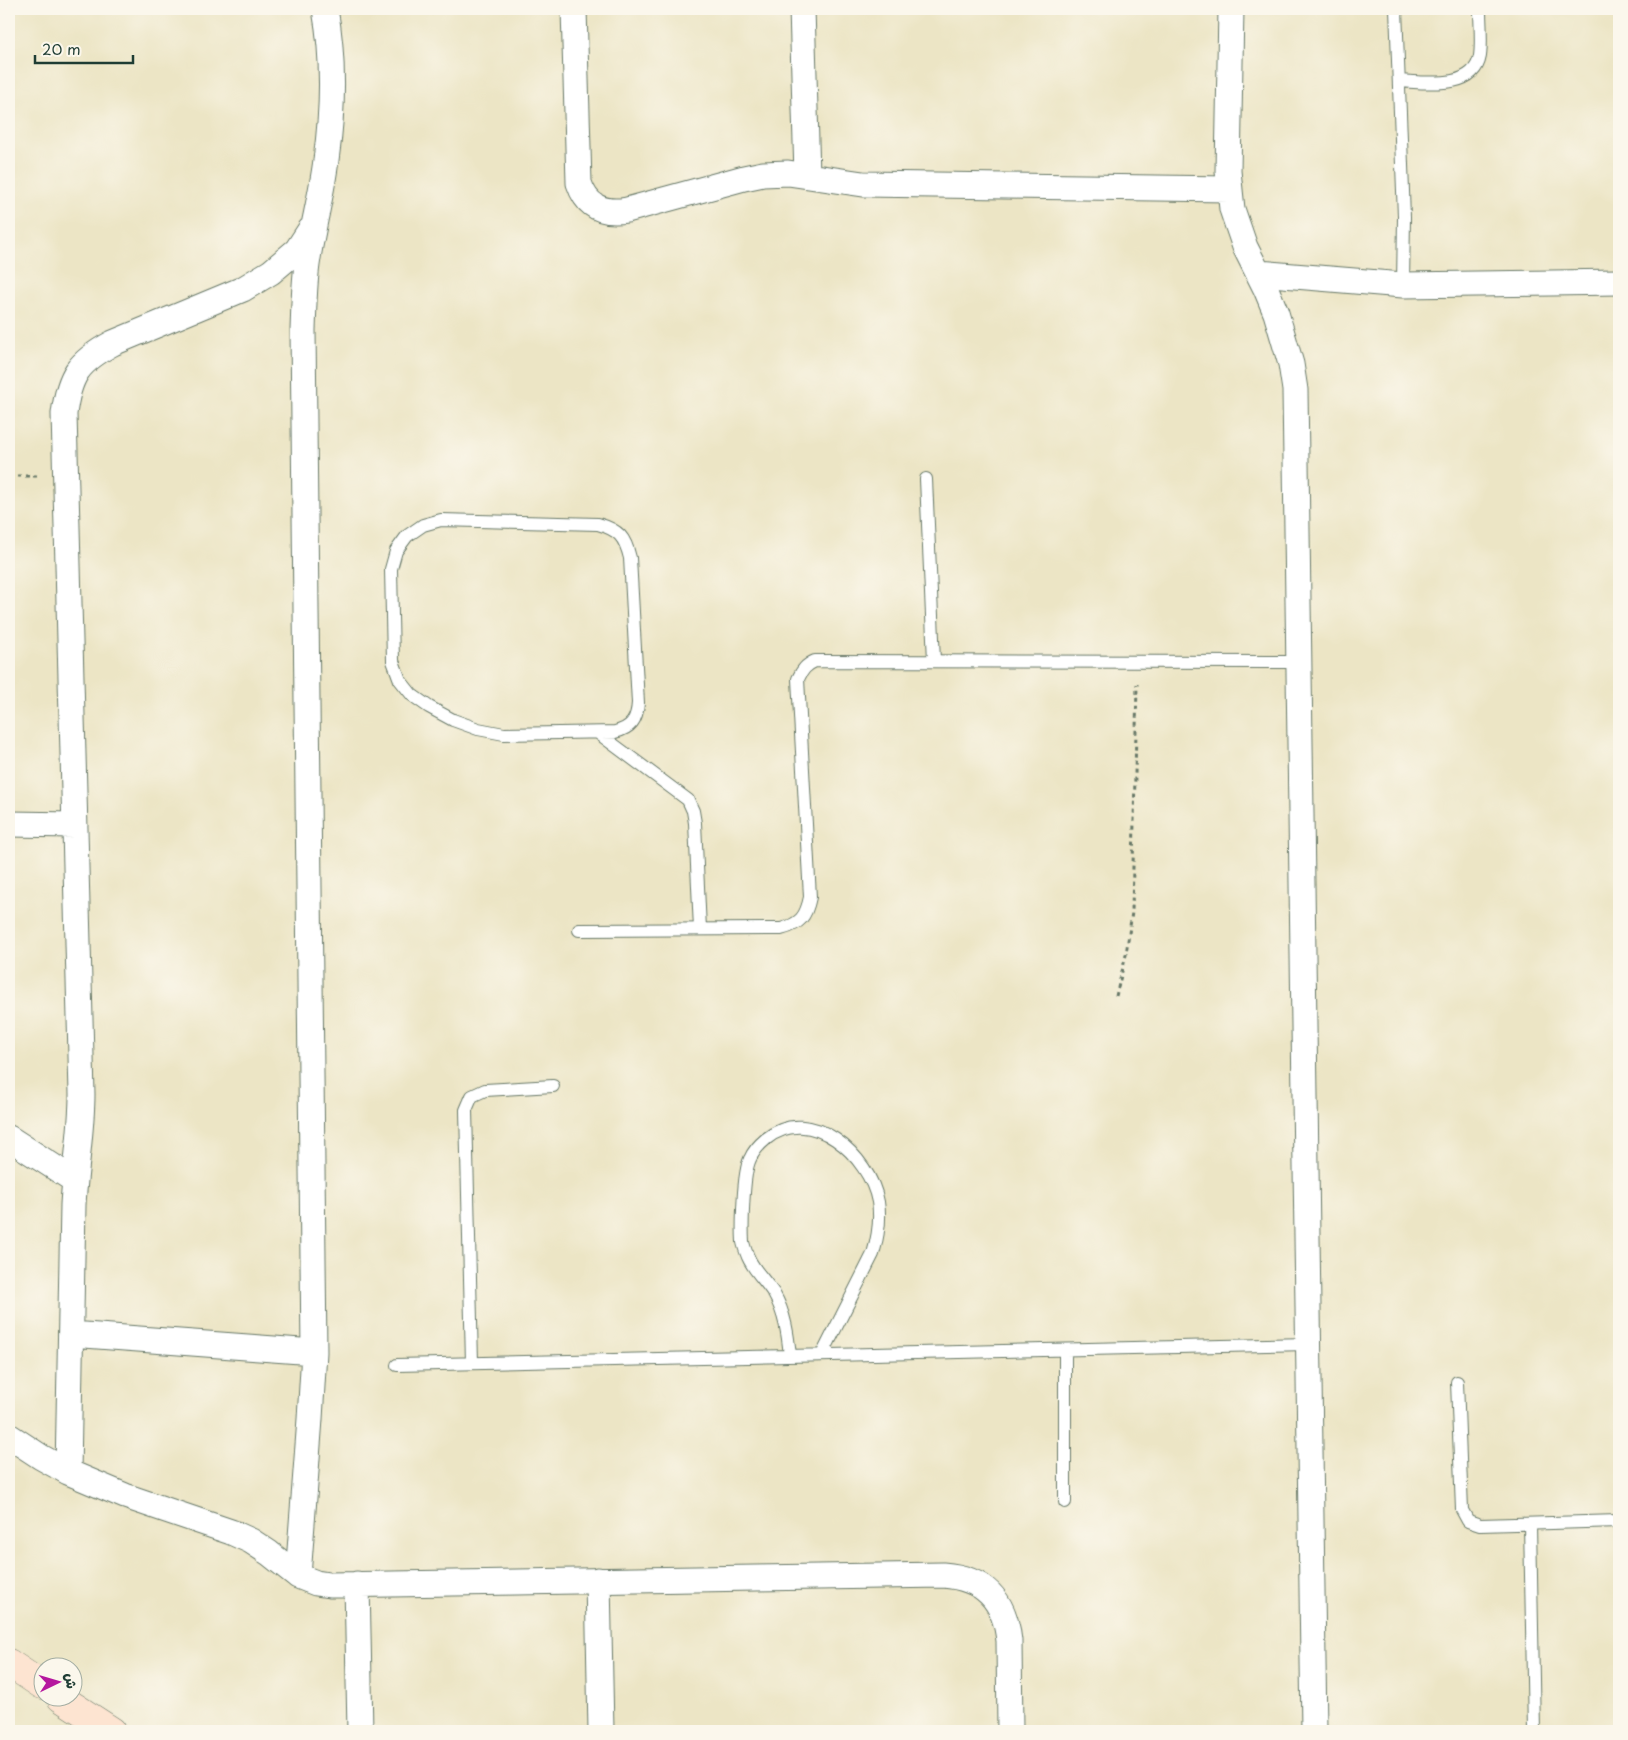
<svg xmlns="http://www.w3.org/2000/svg" width="1628" height="1740" font-family="'Playpen Sans','Playpen Sans Arabic',sans-serif">
	<style>
		.lines { fill: none; stroke-linecap: round; stroke-linejoin: round }
		.lane-casing { stroke: #677867; stroke-width: 14 }
		.street-casing { stroke: #677867; stroke-width: 27 }
		.secondary-casing { stroke: #677867; stroke-width: 29 }
		.path { stroke: #677867; stroke-width: 3; stroke-dasharray: 4 4; stroke-linecap: butt }
		.lane { stroke: #fff; stroke-width: 12 }
		.street { stroke: #fff; stroke-width: 25 }
		.secondary { stroke: #fde4d1; stroke-width: 28 }
	</style>
	<rect width="100%" height="100%" fill="#fbf7ec"/>
	<filter id="ink" filterUnits="userSpaceOnUse"><feTurbulence type="fractalNoise" baseFrequency=".02" numOctaves="2"/><feDisplacementMap in="SourceGraphic" scale="10" xChannelSelector="R" yChannelSelector="G"/><feConvolveMatrix kernelMatrix="1 2 1 2 8 2 1 2 1" color-interpolation-filters="sRGB"/></filter>
	<filter id="wash" filterUnits="userSpaceOnUse"><feTurbulence type="fractalNoise" baseFrequency=".0096" numOctaves="4" result="noise"/><feDisplacementMap in="SourceGraphic" scale="20" xChannelSelector="R" yChannelSelector="G"/><feGaussianBlur stdDeviation="1.12" result="paint"/><feColorMatrix in="noise" values="0 0 0 0 0 0 0 0 0 0 0 0 0 0 0 0 0 1.4 0 .05"/><feComposite in="paint" operator="in"/></filter>
	<g filter="url(#wash)">
		<rect width="100%" height="100%" fill="#ece5c5"/>
	</g>
	<g filter="url(#ink)">
		<g class="lines">
			<defs>
				<path id="lane" d="M1396,9l8,208 -1,68
					M1399,81c25,1 75,10 81,-25 2,-15 0,-32 0,-47
					M926,479l8,182
					M441,520l157,4c21,6 27,13 32,34l8,145c-1,17 -7,25 -23,29l-111,2 -26,-5 -25,-9 -24,-13 -17,-12 -12,-15 -7,-19 -2,-92 5,-18 11,-15 16,-11z
					M598,733l90,67 5,11 2,12 5,106
					M579,930l202,-1c19,-5 25,-12 29,-32l-12,-218c4,-9 8,-14 17,-18l484,1
					M790,1356c-2,-21 -5,-43 -16,-62 -8,-13 -20,-23 -26,-37 -2,-5 -4,-10 -5,-15 -1,-16 0,-69 7,-83 3,-7 10,-15 16,-20 44,-37 104,17 112,63 3,18 0,35 -5,52l-51,101
					M472,1363l-6,-253 6,-14 13,-6 68,-4
					M397,1365l911,-21
					M1457,1382l5,128 6,11 12,4 139,-4
					M1065,1502v-152
					M1530,1524l4,207"/>
				<path id="street" d="M574,9l5,174c8,24 24,31 48,27l117,-32 19,-4 25,-1 75,11 366,5
					M802,9l5,166
					M1231,9l-3,162 4,38 13,38 21,42 10,24 15,51 4,26 19,1341
					M1258,273l145,12 216,-3
					M9,824l66,1
					M9,1138l65,42
					M71,1334l243,18
					M9,1436l32,21 27,15 57,24 106,36 20,9 18,12 29,23 18,7 13,2 614,-10c41,3 62,25 66,66l1,90
					M68,1472l5,-267c2,-37 9,-74 9,-111l-18,-680c5,-39 14,-52 49,-71l130,-54 28,-17 26,-22 13,-20
					M298,1576l12,-157 4,-67 -11,-1022c1,-24 1,-49 5,-72 5,-33 14,-65 18,-98 7,-50 8,-102 -1,-151
					M598,1580l3,151
					M357,1584l3,147"/>
				<path id="secondary" d="M9,1663l33,22
					M61,1698l51,33"/>
			</defs>
			<use href="#lane" class="lane-casing"/>
			<use href="#street" class="street-casing"/>
			<use href="#secondary" class="secondary-casing"/>
			<path class="path" d="M9,476h28
				M1116,996l10,-41 6,-43 5,-228"/>
			<use href="#lane" class="lane"/>
			<use href="#street" class="street"/>
			<use href="#secondary" class="secondary"/>
		</g>
	</g>
	<rect width="1628" height="1740" fill="none" stroke="#fbf7ec" stroke-width="30"/>
	<g transform="translate(58 1682) rotate(85)"><circle r="24" fill="#fbf7ec" stroke="#a3ada2"/>
	<path d="M0-4L9 19L0 12L-9 19Z" fill="#b5179e"/>
	<text y="-8" font-size="14" font-weight="bold" text-anchor="middle" fill="#1f3d34">ش</text>
	</g>
	<path d="M35 55v8h98v-8" fill="none" stroke="#1f3d34" stroke-width="2.5"/>
	<text x="42" y="55" font-size="15" fill="#1f3d34" stroke="#fbf7ec" stroke-width="4" paint-order="stroke">20 m</text>
</svg>
